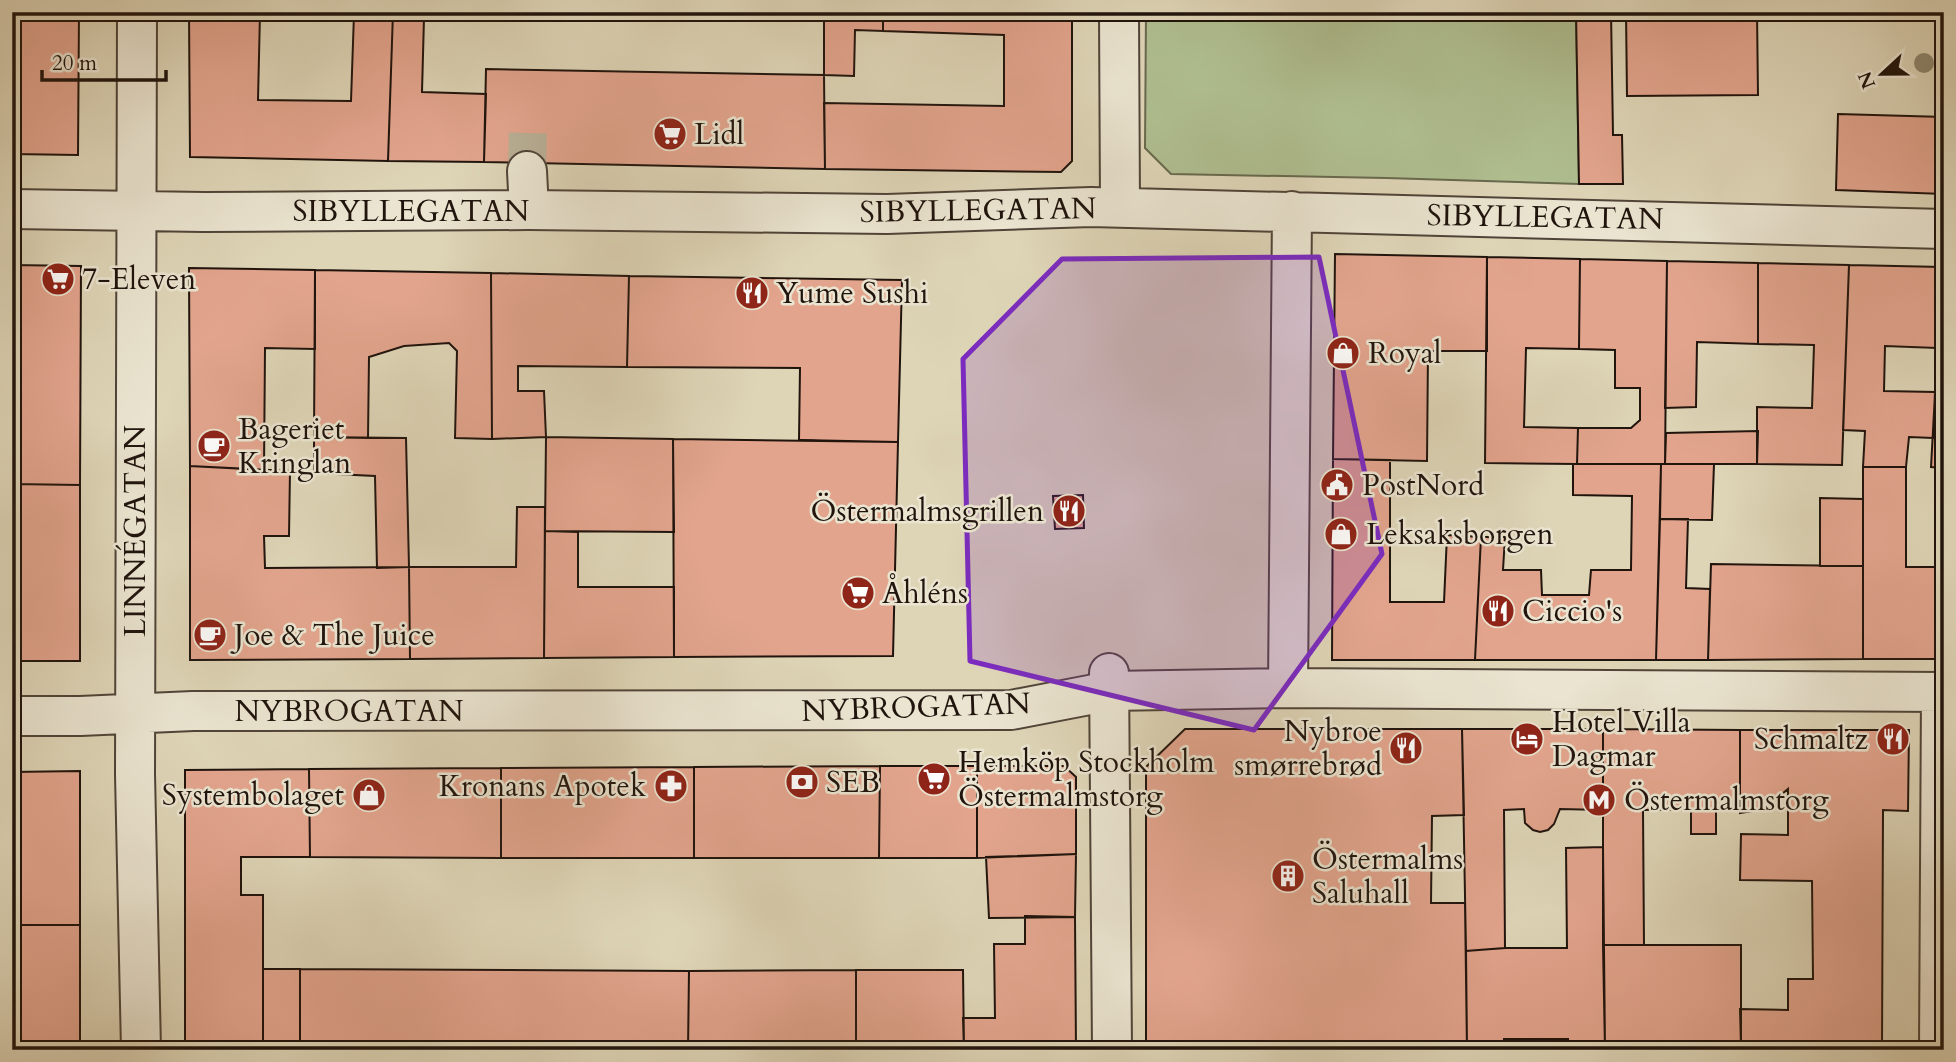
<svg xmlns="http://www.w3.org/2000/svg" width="1956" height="1062" font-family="Cardo,serif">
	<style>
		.green { fill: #afbe90; stroke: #68694e; stroke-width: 2 }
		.building { fill: #e2a48d; stroke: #20140d; stroke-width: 2; fill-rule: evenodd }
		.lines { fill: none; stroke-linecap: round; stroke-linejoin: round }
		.minor-tunnel { stroke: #b8ae95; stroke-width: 38; stroke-dasharray: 38 19; stroke-linecap: butt }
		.minor-casing { stroke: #504438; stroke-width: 42 }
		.minor { stroke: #eae4d0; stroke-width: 38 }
		.tree { fill: #8d876f }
		.marked { fill: #7b2cbf; fill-opacity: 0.2; stroke: #7b2cbf; stroke-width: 5; stroke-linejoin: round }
		.labels { text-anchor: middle; stroke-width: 5; stroke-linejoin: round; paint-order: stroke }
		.poi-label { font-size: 30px; fill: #20140d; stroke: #eae4d0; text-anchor: start }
		.street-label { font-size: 30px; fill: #20140d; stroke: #eae4d0 }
	</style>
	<rect width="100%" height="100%" fill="#ded5b7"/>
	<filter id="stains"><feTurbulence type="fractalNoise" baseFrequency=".00286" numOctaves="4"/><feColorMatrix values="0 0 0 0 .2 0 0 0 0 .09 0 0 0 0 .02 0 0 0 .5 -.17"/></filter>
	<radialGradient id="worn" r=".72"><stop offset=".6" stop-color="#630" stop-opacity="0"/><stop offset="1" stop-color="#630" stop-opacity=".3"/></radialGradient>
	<path class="green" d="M1146,12h430l3,172 -193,-6 -215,-4 -26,-26z"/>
	<path class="building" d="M12,12h67l-1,143 -66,-1z
		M189,12h204l-5,149 -198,-4zM260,13l94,1 -3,87 -93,-1z
		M393,12h94v7l-63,-1 -2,74 64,2 -2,68 -96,-1z
		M824,12h59v19l-28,-1 -1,46 -30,-1z
		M883,12h189v149l-11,11 -236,-3 -1,-66 180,3v-71l-121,-4z
		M1576,12h35l2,123h9l1,49h-44z
		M1626,12h131l1,83 -131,1z
		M486,69l338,6 1,94 -341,-7z
		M1838,114l106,3v77l-108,-4z
		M1335,254l152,3v94h-59l-1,110 -94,-2z
		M1487,257l93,2 -1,90 -53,-1 -2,79 54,1 -1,36 -92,-1z
		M1580,259l87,2 -2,203h-88l1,-36h53l9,-8v-32h-25v-38l-36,-1z
		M1667,261l91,2v81l-61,-2 -1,65 -31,1z
		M1758,263l91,2 -7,200 -85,-1v-57l55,1 2,-63 -56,-1z
		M12,265l69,1 -1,219 -68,-1z
		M1849,265l93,2 -5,81 -52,-2 -1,45 51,1 -2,46 -24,-1 -3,30h-43l2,-36 -22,-1z
		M1942,267h2v201l-13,-1z
		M189,268l126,2v79l-50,-1 -1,122 -74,-4z
		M315,270l176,3 1,166 -37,-1 2,-87 -8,-8 -45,3 -35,11 -1,81 -54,-1z
		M491,273l138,3 -2,91 -109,-1v25h26l2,46 -54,2z
		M629,276l273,4 -4,162 -99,-2 1,-72 -173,-1z
		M1758,431l-1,33h-92l1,-31z
		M314,437l92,1 3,129 -32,1 -2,-92 -61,-3z
		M546,437l127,2 1,93 -129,-1z
		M673,439l225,3 -5,214 -219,1z
		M1333,459l57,1v142h54l3,-67 34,2 -6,123h-143z
		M1573,464h88l-5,196h-181l6,-123h24l-2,33h38l1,25h47l2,-25h40l1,-74 -59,-1z
		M1661,464h53l-2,56 -52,-1z
		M190,466l100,5 -1,65h-25l1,32 144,-1 1,92 -220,1z
		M1863,467h43v100h38v92h-81z
		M12,484l68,1v176h-68z
		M1083,495l1,33 -29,1 -2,-33z
		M1820,498l43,1v67h-43z
		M517,507h28l-1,151 -134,1 -1,-92h107z
		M1660,519h28l-2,69 24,1 -2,71h-52z
		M545,531l33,1v55h96v70l-130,1z
		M1711,564l152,2v93l-155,1z
		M1185,729h277l2,86 -32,1 -1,87h34l2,147h-321v-283z
		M1462,729h141v81l-43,-1 -6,15 -6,6 -8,2 -7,-2 -8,-7 -1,-14 -20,1 1,138 -39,3z
		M1603,729l137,1v79l-24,1v24h-25v-25l-48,1 1,135h-41z
		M1740,730h169l-1,81 -25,-1 -1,240h-117v-3h-24l-1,-38 48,1v-31h25l-1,-98 -72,-1 1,-46 47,1v-46l-24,20 -24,4z
		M880,766l-1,92h-185v-91z
		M880,766h97v92h-98z
		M977,766h87l12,11v77l-99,4z
		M694,767v91h-193v-90z
		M501,768v90l-191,-1 -1,-88z
		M309,769l1,88h-69v38h22v155h-78v-280z
		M80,771v154h-68v-153z
		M1603,847l2,203h-37v-11h-64v11h-37l-1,-99 39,-3h62l-1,-100z
		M1076,854l-1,63 -86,1 -3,-61z
		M1025,916l50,1 1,133h-112l-1,-32h32l-1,-74h31z
		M12,925h68v125h-68z
		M1603,945h138v105h-136z
		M263,969h37v81h-37z
		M300,969l389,2 -1,79h-388z
		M856,970h107l1,80h-108z
		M856,970v80h-168l1,-79z"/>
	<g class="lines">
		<path class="minor-tunnel" d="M527,171l1,-42"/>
		<defs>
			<path id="minor" d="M137,12l-2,762 6,276
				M1119,12l1,195
				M527,171l2,39
				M12,209l192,3 325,-2 358,4 204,-7 853,22
				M1109,673l3,377
				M1288,688l4,-477
				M12,716h68l113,-5 818,-1 99,-19 178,-3 656,4
				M1939,1050l2,-358"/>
		</defs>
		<use href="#minor" class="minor-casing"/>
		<use href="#minor" class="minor"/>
	</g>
	<circle class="tree" cx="1924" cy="63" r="10"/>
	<path class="marked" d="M1319,257l63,297 -128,176 -284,-69 -7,-302 99,-100z"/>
	<defs>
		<symbol id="supermarket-disc" viewBox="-11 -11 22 22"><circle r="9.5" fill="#8f2418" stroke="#eae4d0"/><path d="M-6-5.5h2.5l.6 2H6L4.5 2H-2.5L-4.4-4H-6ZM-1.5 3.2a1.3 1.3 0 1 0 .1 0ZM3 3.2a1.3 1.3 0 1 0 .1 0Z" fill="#fff"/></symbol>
		<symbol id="restaurant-disc" viewBox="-11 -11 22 22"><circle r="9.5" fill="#8f2418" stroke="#eae4d0"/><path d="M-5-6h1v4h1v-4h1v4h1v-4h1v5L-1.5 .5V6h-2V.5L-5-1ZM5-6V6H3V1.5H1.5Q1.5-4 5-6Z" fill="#fff"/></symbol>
		<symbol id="shop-disc" viewBox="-11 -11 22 22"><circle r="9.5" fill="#8f2418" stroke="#eae4d0"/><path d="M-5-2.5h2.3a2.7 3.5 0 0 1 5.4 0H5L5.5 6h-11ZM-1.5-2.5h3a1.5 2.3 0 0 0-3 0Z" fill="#fff"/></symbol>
		<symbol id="cafe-disc" viewBox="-11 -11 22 22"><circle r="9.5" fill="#8f2418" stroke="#eae4d0"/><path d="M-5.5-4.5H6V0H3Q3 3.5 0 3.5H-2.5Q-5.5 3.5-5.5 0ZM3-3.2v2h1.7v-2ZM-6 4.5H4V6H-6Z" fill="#fff"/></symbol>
		<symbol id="civic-disc" viewBox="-11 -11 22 22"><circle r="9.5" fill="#8f2418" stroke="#eae4d0"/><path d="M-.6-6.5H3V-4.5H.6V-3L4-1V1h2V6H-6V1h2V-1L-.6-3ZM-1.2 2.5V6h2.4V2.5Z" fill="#fff"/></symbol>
		<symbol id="hotel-disc" viewBox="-11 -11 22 22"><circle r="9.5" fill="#8f2418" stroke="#eae4d0"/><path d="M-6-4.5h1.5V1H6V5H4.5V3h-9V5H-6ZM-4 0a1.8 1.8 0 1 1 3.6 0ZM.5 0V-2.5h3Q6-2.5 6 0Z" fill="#fff"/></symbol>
		<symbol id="bank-disc" viewBox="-11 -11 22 22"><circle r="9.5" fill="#8f2418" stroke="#eae4d0"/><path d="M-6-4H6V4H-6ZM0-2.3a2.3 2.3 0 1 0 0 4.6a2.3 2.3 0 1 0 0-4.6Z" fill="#fff"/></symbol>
		<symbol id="pharmacy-disc" viewBox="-11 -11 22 22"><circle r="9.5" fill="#8f2418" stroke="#eae4d0"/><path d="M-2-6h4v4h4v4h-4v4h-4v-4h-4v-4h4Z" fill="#fff"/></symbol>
		<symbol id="metro-disc" viewBox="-11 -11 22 22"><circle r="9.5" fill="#8f2418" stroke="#eae4d0"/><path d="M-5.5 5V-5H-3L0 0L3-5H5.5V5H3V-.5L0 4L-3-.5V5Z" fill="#fff"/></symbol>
		<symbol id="building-disc" viewBox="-11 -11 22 22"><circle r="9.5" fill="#8f2418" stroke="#eae4d0"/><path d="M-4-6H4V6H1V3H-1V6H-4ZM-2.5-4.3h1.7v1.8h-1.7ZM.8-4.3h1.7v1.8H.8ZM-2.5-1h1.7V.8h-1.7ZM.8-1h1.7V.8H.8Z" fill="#fff"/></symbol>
	</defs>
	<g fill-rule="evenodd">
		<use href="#supermarket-disc" x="651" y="115" width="38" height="38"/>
		<use href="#supermarket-disc" x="39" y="260" width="38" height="38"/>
		<use href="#restaurant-disc" x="733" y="274" width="38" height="38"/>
		<use href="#shop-disc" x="1324" y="334" width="38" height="38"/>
		<use href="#cafe-disc" x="195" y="427" width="38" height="38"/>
		<use href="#civic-disc" x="1318" y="466" width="38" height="38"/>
		<use href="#restaurant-disc" x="1050" y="492" width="38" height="38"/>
		<use href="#shop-disc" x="1322" y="515" width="38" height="38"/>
		<use href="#supermarket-disc" x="839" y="574" width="38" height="38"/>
		<use href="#restaurant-disc" x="1479" y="592" width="38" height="38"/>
		<use href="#cafe-disc" x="191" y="616" width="38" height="38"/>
		<use href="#hotel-disc" x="1508" y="720" width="38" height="38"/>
		<use href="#restaurant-disc" x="1874" y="720" width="38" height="38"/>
		<use href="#restaurant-disc" x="1387" y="729" width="38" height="38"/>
		<use href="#supermarket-disc" x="915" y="760" width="38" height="38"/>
		<use href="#bank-disc" x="783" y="763" width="38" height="38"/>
		<use href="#pharmacy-disc" x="652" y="767" width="38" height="38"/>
		<use href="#shop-disc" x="350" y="776" width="38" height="38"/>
		<use href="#metro-disc" x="1580" y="781" width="38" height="38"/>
		<use href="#building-disc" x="1269" y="857" width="38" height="38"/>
	</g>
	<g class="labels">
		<g class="poi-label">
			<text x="694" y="144">Lidl</text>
			<text x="82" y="289">7-Eleven</text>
			<text x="776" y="303">Yume Sushi</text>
			<text x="1368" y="363">Royal</text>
			<text x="238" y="439">Bageriet<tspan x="238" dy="34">Kringlan</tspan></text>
			<text x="1362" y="495">PostNord</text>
			<text x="1044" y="521" text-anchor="end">Östermalmsgrillen</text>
			<text x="1366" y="544">Leksaksborgen</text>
			<text x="882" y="603">Åhléns</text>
			<text x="1522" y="621">Ciccio's</text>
			<text x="234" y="645">Joe &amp; The Juice</text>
			<text x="1552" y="732">Hotel Villa<tspan x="1552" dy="34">Dagmar</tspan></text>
			<text x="1382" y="741" text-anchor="end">Nybroe<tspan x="1382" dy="34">smørrebrød</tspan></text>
			<text x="1868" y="749" text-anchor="end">Schmaltz</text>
			<text x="958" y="772">Hemköp Stockholm<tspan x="958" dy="34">Östermalmstorg</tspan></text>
			<text x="826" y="792">SEB</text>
			<text x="646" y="796" text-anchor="end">Kronans Apotek</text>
			<text x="344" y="805" text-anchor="end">Systembolaget</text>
			<text x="1624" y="810">Östermalmstorg</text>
			<text x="1312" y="869">Östermalms<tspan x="1312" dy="34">Saluhall</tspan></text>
		</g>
		<g class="street-label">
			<text transform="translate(978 210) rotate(-1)" y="10">SIBYLLEGATAN</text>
			<text x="411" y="221">SIBYLLEGATAN</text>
			<text transform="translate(1545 217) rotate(1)" y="10">SIBYLLEGATAN</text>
			<text transform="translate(135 531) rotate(-90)" y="10">LINNÉGATAN</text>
			<text transform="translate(916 707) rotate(-2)" y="10">NYBROGATAN</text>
			<text x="349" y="721">NYBROGATAN</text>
		</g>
	</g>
	<rect width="1956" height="1062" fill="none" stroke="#ded5b7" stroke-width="42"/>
	<rect x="14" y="14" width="1928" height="1034" fill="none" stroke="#20140d" stroke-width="3.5"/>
	<rect x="21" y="21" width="1914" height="1020" fill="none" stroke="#20140d" stroke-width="2"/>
	<g transform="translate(1882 74) rotate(248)" stroke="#eae4d0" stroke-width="5" paint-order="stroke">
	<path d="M0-5L12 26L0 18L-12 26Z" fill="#20140d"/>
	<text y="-10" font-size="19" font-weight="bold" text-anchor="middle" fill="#20140d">N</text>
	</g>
	<path d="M42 70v10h124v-10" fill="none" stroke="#20140d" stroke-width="3.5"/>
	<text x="52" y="70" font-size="21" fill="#20140d" stroke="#eae4d0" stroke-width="5" paint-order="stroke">20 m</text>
	<rect width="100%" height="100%" filter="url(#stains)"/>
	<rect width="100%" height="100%" fill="url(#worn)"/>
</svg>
